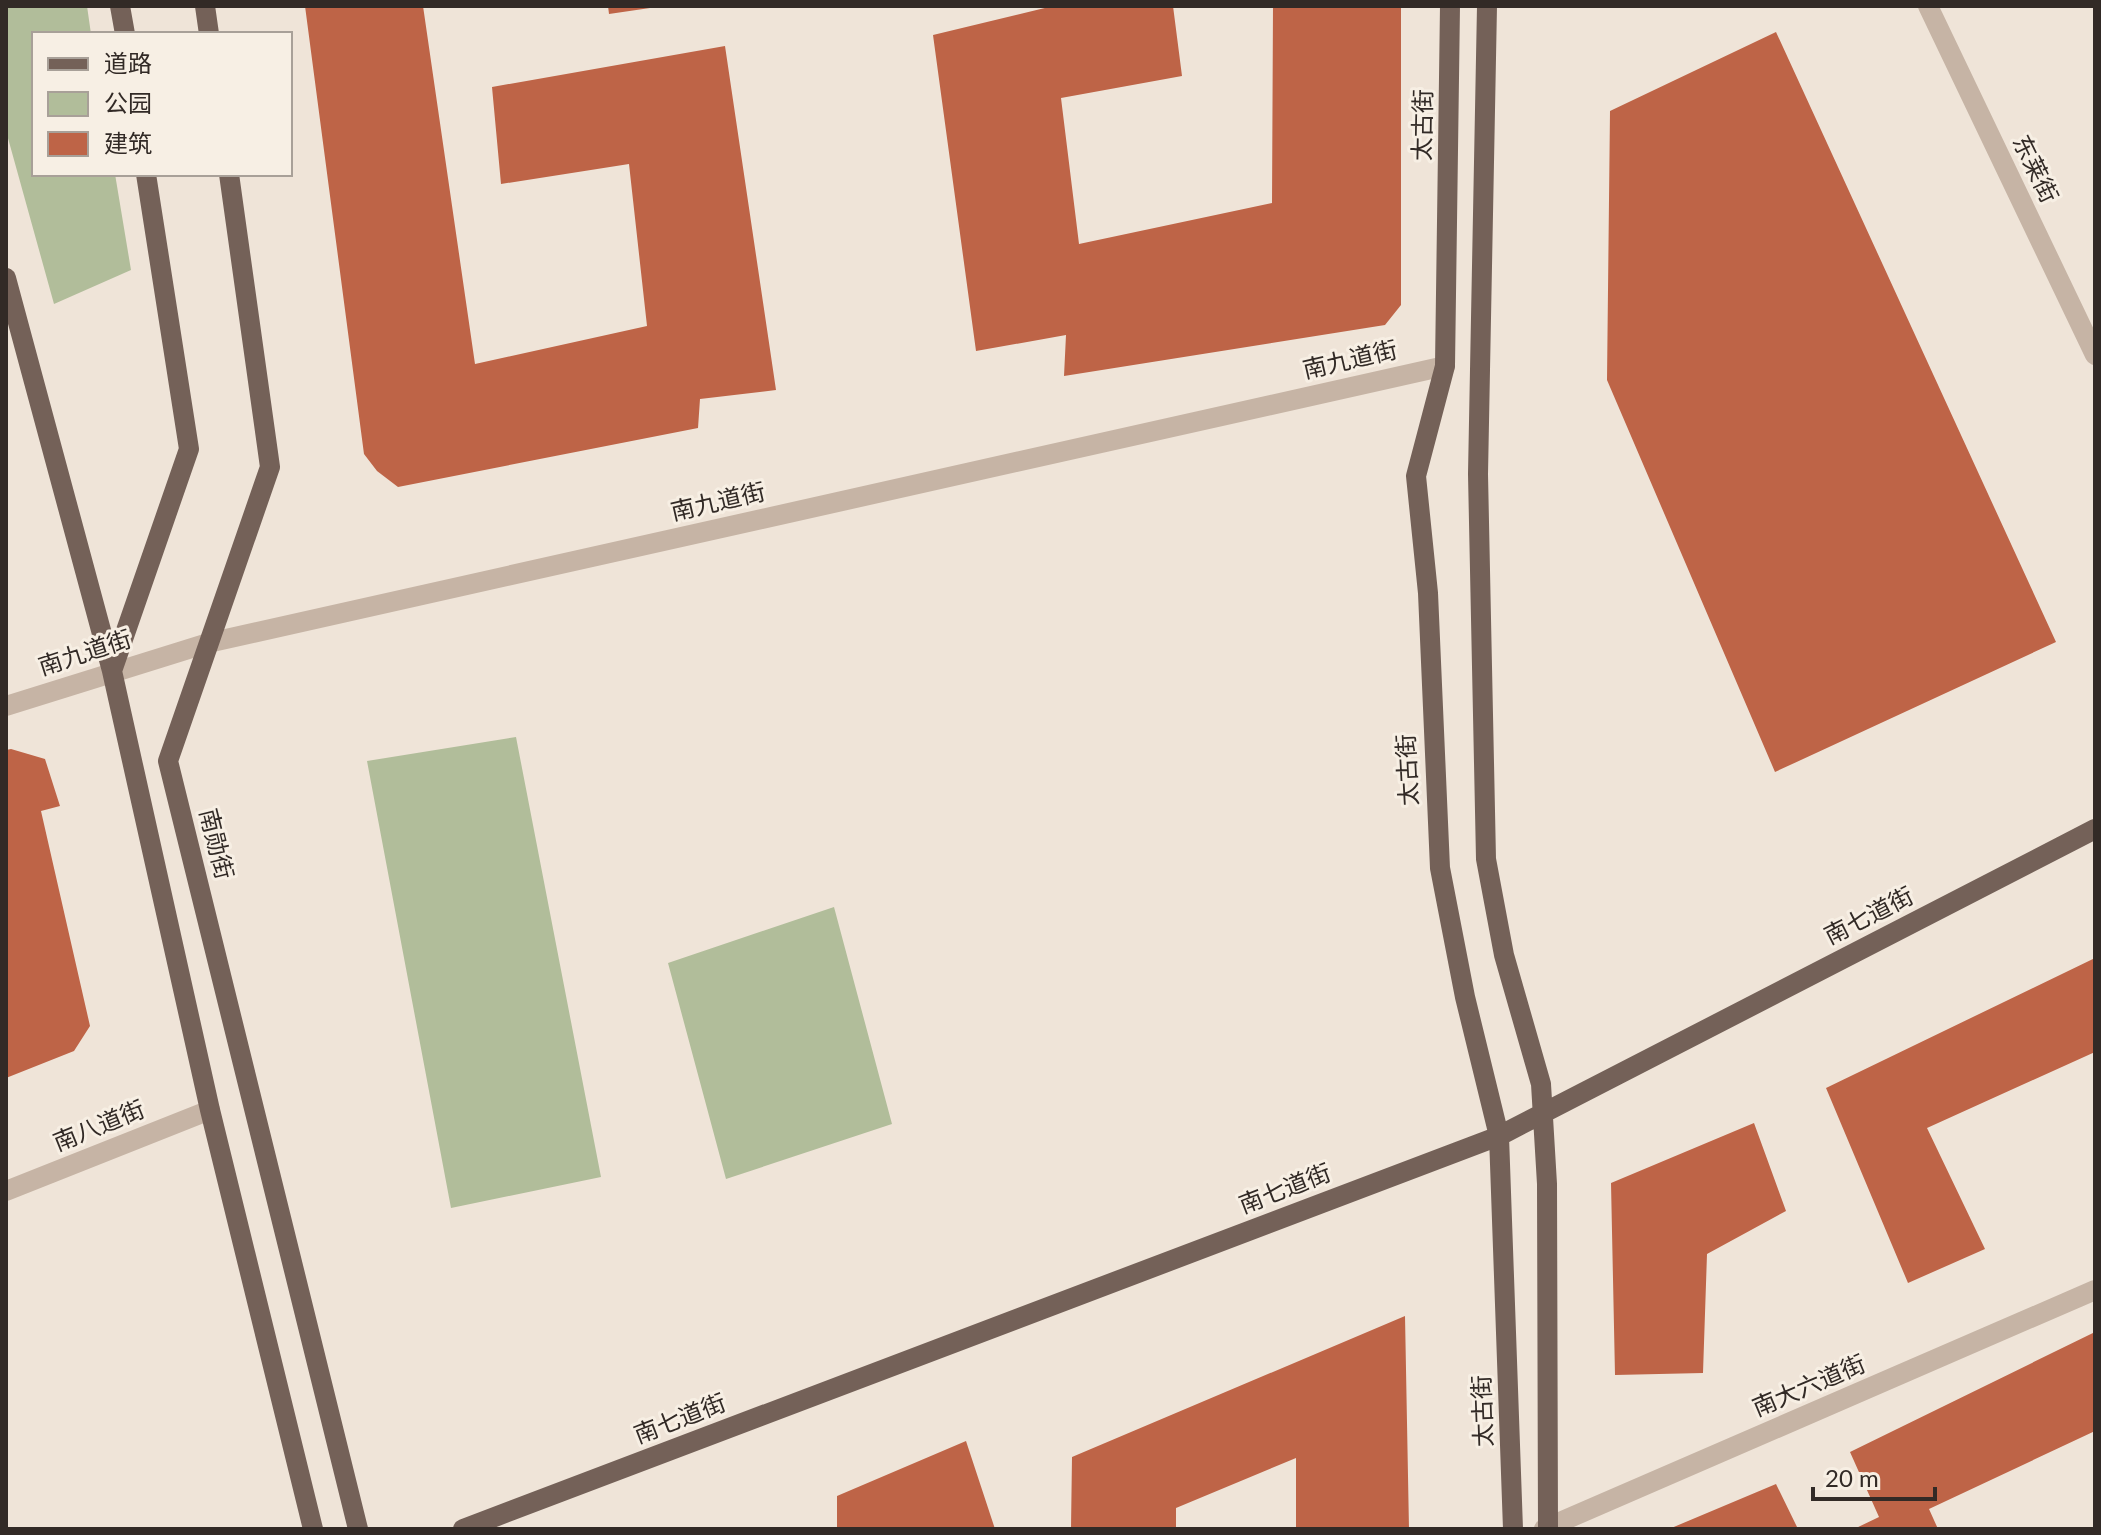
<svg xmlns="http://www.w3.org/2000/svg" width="2101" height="1535" font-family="Lato,'Noto Sans SC',sans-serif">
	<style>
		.green { fill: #b1bd9a }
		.building { fill: #be6447 }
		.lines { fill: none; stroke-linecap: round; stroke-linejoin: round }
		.minor { stroke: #c6b4a5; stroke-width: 20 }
		.major { stroke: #746158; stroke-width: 20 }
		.labels { text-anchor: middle; stroke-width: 6; stroke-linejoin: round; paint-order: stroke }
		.street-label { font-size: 24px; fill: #322a26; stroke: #f7efe4 }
	</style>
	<rect width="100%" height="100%" fill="#efe4d8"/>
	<path class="green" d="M6,6h81l4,28h-57v140h81l16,96 -77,34 -48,-173z
		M516,737l85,440 -150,31 -84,-447z
		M834,907l58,217 -166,55 -58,-216z"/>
	<path class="building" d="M305,6h118l52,358 172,-38 -18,-162 -128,20 -9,-97 233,-41 51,344 -76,9 -2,29 -300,59 -21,-16 -13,-17z
		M608,6h42v2l-41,6z
		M1053,6h120l9,70 -121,22 18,146 193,-41 1,-197h128v299l-16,20 -321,51 2,-41 -90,16 -43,-316z
		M1776,32l280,610 -281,130 -168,-392 3,-269z
		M11,749l34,10 15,47 -19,5 49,215 -16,25 -68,27v-328z
		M2095,958v94l-168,76 58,121 -77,34 -82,-195z
		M1754,1123l32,88 -79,43 -4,119 -88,2 -4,-192z
		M1405,1316l4,213h-113v-71l-120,50v21h-105l1,-72z
		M2095,1332v99l-166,78 9,20h-84l25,-12 -29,-65z
		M966,1441l29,88h-158v-33z
		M1776,1484l22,45h-129z"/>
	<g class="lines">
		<path class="minor" d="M1928,6l167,349
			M6,706l202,-63 1237,-277
			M6,1191l204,-81
			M1544,1529l551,-239"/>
		<path class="major" d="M120,6l5,28
			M205,6l4,28
			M1450,6l-5,360 -29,110 12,117 12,275 25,129 34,139 14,393
			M1487,6l-9,468 8,385 18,96 37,129 6,100 1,345
			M146,174l43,275 -77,222 98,439 103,419
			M229,174l41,293 -102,294 190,768
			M6,278l106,393
			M463,1529l1036,-393 596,-307"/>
	</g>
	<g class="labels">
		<g class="street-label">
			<text transform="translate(1423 125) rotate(-89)" y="8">太古街</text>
			<text transform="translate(2035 169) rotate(64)" y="8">东莱街</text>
			<text transform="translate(1350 360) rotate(-13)" y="8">南九道街</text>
			<text transform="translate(718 502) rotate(-13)" y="8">南九道街</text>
			<text transform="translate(85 653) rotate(-18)" y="8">南九道街</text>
			<text transform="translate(1408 770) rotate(-93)" y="8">太古街</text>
			<text transform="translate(216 844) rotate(76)" y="8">南勋街</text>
			<text transform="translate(1869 916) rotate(-27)" y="8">南七道街</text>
			<text transform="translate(99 1126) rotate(-22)" y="8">南八道街</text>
			<text transform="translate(1285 1189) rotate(-21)" y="8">南七道街</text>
			<text transform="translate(1809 1386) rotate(-23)" y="8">南大六道街</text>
			<text transform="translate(1483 1411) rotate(-92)" y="8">太古街</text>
			<text transform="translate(680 1419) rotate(-21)" y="8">南七道街</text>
		</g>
	</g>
	<rect width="2101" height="1535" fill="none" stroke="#322a26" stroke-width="16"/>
	<rect x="32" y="32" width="260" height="144" fill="#f7efe4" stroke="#a8a098" stroke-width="2"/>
	<rect x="48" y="58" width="40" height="12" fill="#746158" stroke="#a8a098" stroke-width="2"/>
	<text x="104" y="72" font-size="24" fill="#322a26">道路</text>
	<rect x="48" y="92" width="40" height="24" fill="#b1bd9a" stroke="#a8a098" stroke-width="2"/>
	<text x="104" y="112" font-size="24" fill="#322a26">公园</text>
	<rect x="48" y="132" width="40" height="24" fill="#be6447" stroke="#a8a098" stroke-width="2"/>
	<text x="104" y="152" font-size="24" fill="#322a26">建筑</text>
	<path d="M1813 1487v12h122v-12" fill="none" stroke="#322a26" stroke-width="4"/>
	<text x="1825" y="1487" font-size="24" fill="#322a26" stroke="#f7efe4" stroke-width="6" paint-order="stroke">20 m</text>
</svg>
